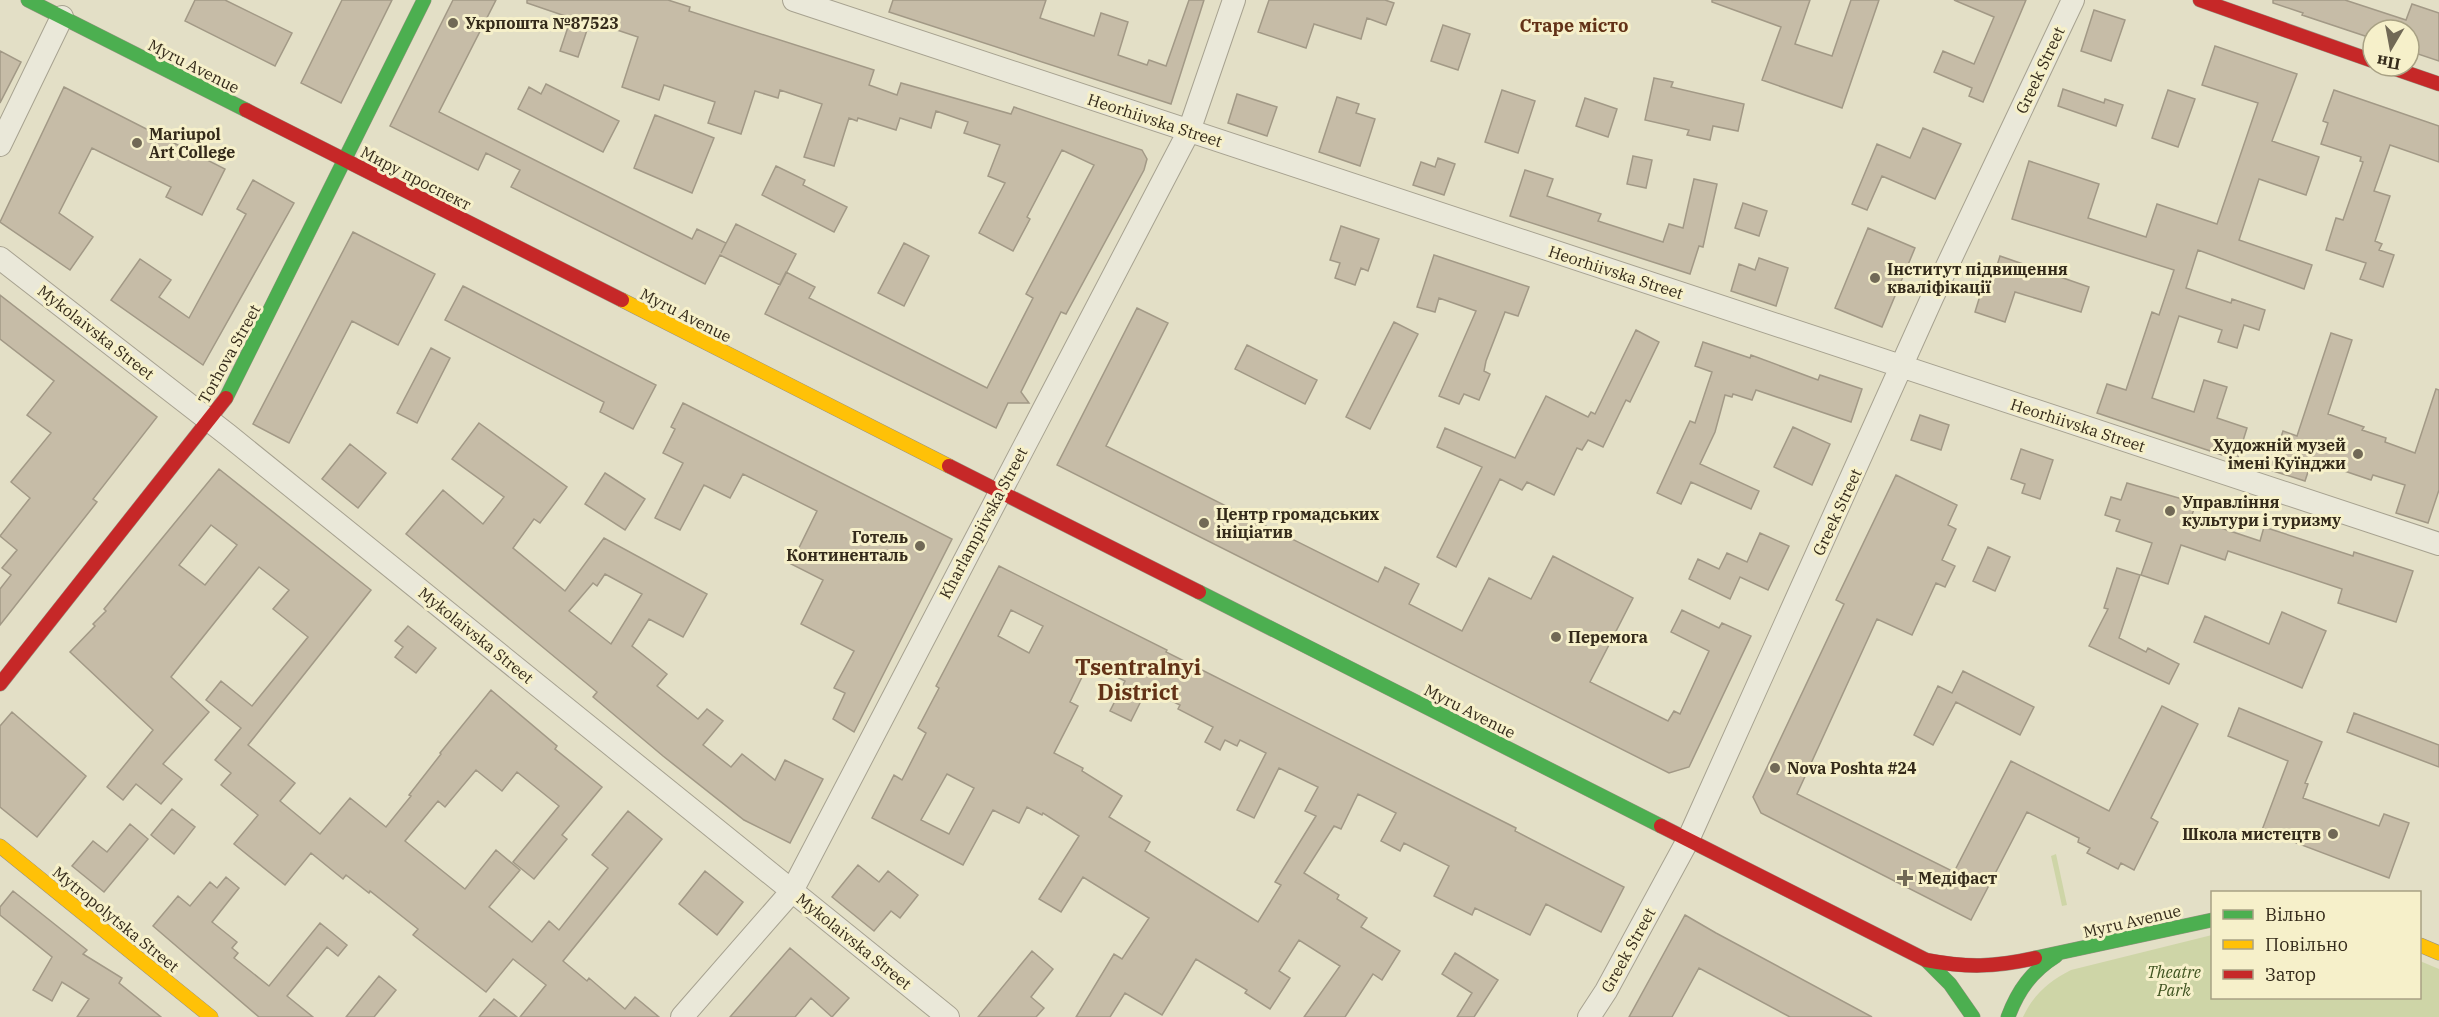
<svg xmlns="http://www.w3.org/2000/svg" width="2439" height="1017" font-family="'IBM Plex Serif',serif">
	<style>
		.green { fill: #ced5a7 }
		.building { fill: #c6bca7; stroke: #a29986; stroke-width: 1.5; fill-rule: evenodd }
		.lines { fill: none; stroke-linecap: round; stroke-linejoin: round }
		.street-casing { stroke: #a7a290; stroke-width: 24 }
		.fast-casing { stroke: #979180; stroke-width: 15 }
		.slow-casing { stroke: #979180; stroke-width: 15 }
		.jam-casing { stroke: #979180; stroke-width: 15 }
		.street { stroke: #eae8d9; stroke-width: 22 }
		.fast { stroke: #4caf50; stroke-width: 14 }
		.slow { stroke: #ffc107; stroke-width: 14 }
		.jam { stroke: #c62828; stroke-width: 14 }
		.poi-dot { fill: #716956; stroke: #f6f0ca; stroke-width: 2 }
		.labels { text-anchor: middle; stroke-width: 6; stroke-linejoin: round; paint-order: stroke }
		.poi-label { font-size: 16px; font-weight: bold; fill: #342a1a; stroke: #f6f0ca; text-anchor: start }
		.street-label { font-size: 16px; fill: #342a1a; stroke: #f6f0ca }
		.park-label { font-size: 16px; font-style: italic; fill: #3e521f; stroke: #f6f0ca }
		.neighbourhood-label { font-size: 18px; font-weight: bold; fill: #633217; stroke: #f6f0ca }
		.district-label { font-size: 22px; font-weight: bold; fill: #633217; stroke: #f6f0ca }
	</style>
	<rect width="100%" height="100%" fill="#e3dfc6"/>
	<path class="green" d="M2056,854l11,51 -5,1 -11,-50z
		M2212,935v63h208v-37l19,8v48h-416c11,-23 26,-36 48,-47z"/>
	<path class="building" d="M195,0h30l67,33 -17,33 -90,-45z
		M342,0h50l-51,103 -40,-20z
		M453,0h43l-57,112 253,127 5,-10 29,14 -5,10 15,-29 60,30 -16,31 -60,-30 -15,29 -194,-97 9,-17 -34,-17 -8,17 -88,-44z
		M527,0h141l22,7 -1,4 185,59 -5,15 28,10 4,-12 110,31 3,-7 128,43 5,9 -3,11 -78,144 -5,-2 -40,80 8,11h-21l-12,25 -231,-114 21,-42 29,15 -6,11 178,90 46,-90 -7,-4 68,-129 -32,-15 -35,67 3,2 -17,32 -34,-18 26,-50 -17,-7 12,-31 -36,-12 4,-11 -32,-11 -5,17 -31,-10 -4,12 -38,-12 -1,3 -8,-3 -15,48 -30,-9 18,-53 -42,-14 -2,8 -23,-7 -14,43 -33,-11 7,-21 -51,-17 -5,15 -37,-13 16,-50 -48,-16 -12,36 -18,-6 11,-33 -44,-15z
		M893,0h153l-6,18 54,18 7,-23 27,9 -10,33 29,10 2,-5 17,6 23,-66h15l-33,104 -282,-92z
		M1269,0h116l9,3 -8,22 -19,-7 -6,21 -47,-15 -8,24 -48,-16z
		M1712,0h98l-15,44 37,12 19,-56h28l-37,108 -80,-28 19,-53 -69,-25z
		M1954,0h72l-43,102 -14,-6 3,-8 -38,-16 9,-21 31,13 20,-47z
		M2273,0h72l61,20 6,-16 27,9v48l-30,-10v-21h-36l-2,8 -69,-23 1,-2 -30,-10z
		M2094,10l31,10 -14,41 -30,-10z
		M1443,25l27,9 -12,36 -27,-9z
		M2215,46l82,28 -25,67 47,16 -13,38 -47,-16 -20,61 73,25 -8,24 -106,-39 -12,38 45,15 1,-4 33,11 -6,20 -15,-5 -7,23 -19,-6 4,-12 -43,-14 -27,82 42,14 10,-32 23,7 -10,31 30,10 -10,32 -140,-47 10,-29 19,6 26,-78 7,3 15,-45 -162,-51 17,-58 70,23 -11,34 58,19 11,-33 60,20 41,-121 -56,-18z
		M0,51l21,11 -21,41z
		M1654,78l19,4 -2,5 73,17 -6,27 -25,-5 -3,14 -23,-5 2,-5 -44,-10z
		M546,84l73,37 -16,31 -85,-43 11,-22 12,7z
		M64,87l161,82 -23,46 -36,-18 5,-10 -79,-39 -33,65 34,24 -23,33 -70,-48z
		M2063,89l41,14 1,-4 18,6 -7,21 -58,-20z
		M1502,90l33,11 -17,52 -33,-11z
		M2168,90l27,9 -17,48 -26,-9z
		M2334,90l105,36v36l-49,-17 -16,46 16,5 -15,45 7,3 -3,6 15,5 -11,32 -23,-8 6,-16 -40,-13 10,-32 7,2 20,-58 -3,-1 1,-4 -40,-13 7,-21 -5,-2z
		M1237,94l40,13 -10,29 -39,-13z
		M1337,97l22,7 -3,9 19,6 -15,47 -41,-14z
		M1585,98l32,11 -9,28 -32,-11z
		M655,115l59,23 -22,55 -58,-25z
		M1923,128l38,16 -26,55 -53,-23 -15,34 -15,-6 25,-60 33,14z
		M1633,156l19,4 -6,28 -19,-4z
		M1438,158l17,6 -11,31 -31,-10 8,-23 14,5z
		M776,166l29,14 -2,5 44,22 -13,25 -72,-37z
		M1525,170l28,9 -6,17 54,18 -3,7 65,21 6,-18 14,4 11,-49 23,5 -14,63 -4,-1 -9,28 -180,-58z
		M253,180l41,23 -91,162 -92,-65 29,-41 31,21 -12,17 30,21 57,-104 -9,-5z
		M1743,203l24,8 -8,25 -24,-8z
		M1341,226l38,13 -11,32 -7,-3 -6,17 -20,-7 5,-15 -10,-3z
		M1868,228l47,20 -33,79 -47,-19z
		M353,232l82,42 -37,71 -46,-24 -63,122 -36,-19z
		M904,243l25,13 -25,50 -26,-13z
		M1434,255l95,32 -11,29 -13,-4 -19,49 -2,10 6,3 -11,26 -15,-6 -5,10 -20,-8 37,-85 -37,-13 -4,14 -18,-5z
		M2000,256l89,31 -8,25 -66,-20 -10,30 -30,-10 8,-26 7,2z
		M1759,258l29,10 -12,38 -45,-15 8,-27 16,6z
		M463,286l193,99 -23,44 -33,-17 4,-10 -159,-82z
		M0,295l157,122 -64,82 4,3 -97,123v-36l11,-14 -9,-7 15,-18 -17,-14 30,-38 -19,-16 40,-49 -24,-18 27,-34 -54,-42z
		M1137,308l31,15 -62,123 272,136 7,-15 34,17 -10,20 53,27 27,-53 42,21 22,-43 80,42 -43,84 78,39 6,-10 6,3 29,-63 -38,-19 11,-22 37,18 3,-5 29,13 -62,131 -20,6 -612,-308z
		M1394,322l24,12 -48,95 -24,-12z
		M1636,330l23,12 -29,60 -4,-2 -23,47 -15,-7 -6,10 -5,-2 -23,47 -27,-13 -5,8 -22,-11 -44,88 -19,-10 45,-90 -45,-20 8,-19 70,30 31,-62 42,21 3,-5 4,2z
		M2331,333l21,7 -24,74 36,13 -2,3 24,8 -1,4 30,11 21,-64 3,1v100l-11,33 -32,-10 9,-28 -32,-10 -2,5 -59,-20 -7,21 -35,-11 13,-39 14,5z
		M1703,342l47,16 1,-3 67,25 2,-5 42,14 -11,33 -95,-32 -4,10 -19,-6 -1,3 -7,-2 -10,37 -15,32 59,27 -8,18 -60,-27 -10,22 -24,-11 33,-72 5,2 17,-51 -17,-6z
		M1247,345l70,35 -12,24 -70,-35z
		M431,348l19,10 -33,65 -20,-10z
		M683,403l269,136 -98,193 -21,-13 12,-26 -11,-5 20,-37 -53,-27 22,-44 -32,-16 26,-53 -74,-37 -13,24 -26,-13 -24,45 -25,-12 28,-55 -20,-10 12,-24 -4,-2z
		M1920,415l29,10 -8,25 -30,-10z
		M479,423l88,64 -27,36 -6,-4 -21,29 52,43 39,-53 103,56 -24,43 -34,-18 -17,27 35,28 -10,12 41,33 9,-10 16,12 -20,24 28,22 11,-13 33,26 10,-20 38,19 -33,64 -46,-23 -81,-64 -70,-59 4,-5 -191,-158 37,-44 40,34 21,-27 -52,-38zM605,574l37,20 -31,50 -42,-33 24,-28 4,3z
		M1793,427l37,17 -18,41 -38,-18z
		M350,444l36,29 -28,35 -36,-29z
		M2021,449l32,11 -13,39 -18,-6 3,-9 -14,-5z
		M219,469l152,121 -123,155 47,38 -15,18 40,33 30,-36 36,29 25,-31 -2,-1 32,-41 -1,-1 51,-63 66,56 -2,3 47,38 -40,48 5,4 -33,40 -21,-17 46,-56 -42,-34 -15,19 -26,-21 -31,37 -7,-6 -33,40 60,48 31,-39 24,20 -31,37 43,35 17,-21 10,9 49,-62 -16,-13 36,-44 34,28 -99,122 24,20 2,-3 36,31 10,-12 24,20h-139l26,-32 -33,-26 -27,33 -73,-57 5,-6 -48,-38 -1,2 -23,-18 -3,4 -32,-26 -26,32 -51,-41 24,-29 -37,-30 10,-12 -16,-13 26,-32 -35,-28 15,-19 31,25 56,-69 -35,-28 16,-19 -30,-23 -88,110 38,35 -46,52 19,15 -21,25 -25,-20 -13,16 -16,-13 46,-57 -83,-78 25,-26 -2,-2 13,-13 -2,-2zM211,525l26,20 -32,40 -26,-20z
		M605,473l40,26 -20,31 -40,-26z
		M1896,475l61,30 -9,20 8,4 -14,31 13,6 -10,21 -9,-4 -24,52 -35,-16 -80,175 157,78 57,-111 98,50 53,-105 36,18 -47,94 7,4 -24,48 -13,-7 -3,6 -31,-16 3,-5 -12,-6 1,-4 -52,-26 -56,108 -210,-107 -8,-16 91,-193 -8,-4z
		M2127,483l69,20 -5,15 69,23 4,-14 89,29 1,-4 59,19 -17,51 -58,-19 4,-14 -114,-38 -3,9 -44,-15 -13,39 -27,-9 11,-32 -36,-12 4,-11 -15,-5 6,-18 10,3z
		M1760,533l29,13 -21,44 -28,-13 -10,22 -41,-20 9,-20 21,10 8,-16 20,9z
		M1988,547l22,10 -15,34 -22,-10z
		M999,566l168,84 -1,2 28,14 322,162 -1,3 109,56 -23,45 -55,-28 -16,31 -55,-27 -3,7 -38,-19 15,-30 -45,-23 -4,8 -19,-10 15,-28 -38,-19 -17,35 -7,-3 -30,47 35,22 -2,4 30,19 -6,9 39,24 -18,29 -9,-6 -28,43h-41l36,-51 -41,-26 -20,31 11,7 -20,31 -25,-16 2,-3 -51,-31 -34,56 -37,-22 -15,24h-34l38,-63 8,5 27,-41 -66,-41 -22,35 -22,-13 40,-63 -36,-23 -1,2 -15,-8 -8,16 -26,-13 -30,55 -91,-47 22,-43 8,5 24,-47 -8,-5 21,-40 -3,-2zM1011,610l32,16 -14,27 -31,-17zM1093,665l32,16 -15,30 21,10 16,-32 33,16 -2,4 35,18 -8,15 15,8 5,-10 12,6 3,-6 26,13 -29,57 17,8 25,-50 39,19 -13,24 11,5 -41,66 6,3 -23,37 -113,-71 5,-9 -41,-25 13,-21 -40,-25 1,-3 -29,-15 24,-47 -8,-4 13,-27 4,2zM947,774l27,14 -25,46 -28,-14z
		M2117,568l23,7 -21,63 27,14 2,-4 31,16 -10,20 -80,-38 19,-37 -4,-1z
		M2282,612l44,19 -24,57 -108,-46 11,-26 64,28z
		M408,626l28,22 -20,25 -21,-16 8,-10 -8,-6z
		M1963,671l71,36 -14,28 -64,-33 -23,43 -19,-10 24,-49 14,7z
		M2239,708l83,34 -17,41 3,1 -5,14 76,28 5,-12 25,9 -20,55 -127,-48 26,-69 -60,-25z
		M12,712l74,64 -49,61 -37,-30v-81z
		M2354,713l85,32v22l-92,-35z
		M172,809l23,18 -21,27 -23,-19z
		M130,824l18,15 -44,53 -32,-26 21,-25 14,11z
		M858,865l21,17 9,-11 30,24 -18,23 -9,-7 -17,20 -42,-34z
		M705,871l38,31 -26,33 -38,-31z
		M226,877l13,11 -27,34 25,20 -5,6 6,5 -4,5 35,28 51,-63 27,22 -9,11 -11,-9 -40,49 26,21h-54l-106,-91 25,-30 12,10 20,-24 7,6z
		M13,891l74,59 -4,4 39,24 -3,5 42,34h-84l12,-18 -27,-17 -10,19 -19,-11 19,-33 -52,-42v-8z
		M1685,915l31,18 156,84h-82l-91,-49 -27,49h-43z
		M790,948l59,50 -17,19 -21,-19 -16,19h-65z
		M1032,951l21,18 -22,28 13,11 -8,9h-58z
		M1455,953l43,27 -24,37h-17l15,-24 -30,-19z
		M379,976l17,14 -22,27h-28z
		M494,999l23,18h-38z"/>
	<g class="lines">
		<defs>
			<path id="street" d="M794,0l1645,544
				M0,145l62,-128
				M0,258l228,177 720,582
				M682,1017l110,-126 397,-760 45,-131
				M1589,1017l17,-26 82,-151 244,-542 141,-298"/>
			<path id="fast" d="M28,0l218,110
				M226,398l198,-398
				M1199,592l462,234
				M2035,958l177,-38
				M1926,960l24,24 23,33
				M2008,1017c10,-27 24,-46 48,-61"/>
			<path id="slow" d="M622,300l327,166
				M0,846l211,171
				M2420,945l19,8"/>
			<path id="jam" d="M2200,0l173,61
				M2387,66l52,18
				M246,110l376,190
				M949,466l250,126
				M0,684l226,-286
				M1661,826l265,134c42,8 68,7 109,-2"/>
		</defs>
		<use href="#street" class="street-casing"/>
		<use href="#fast" class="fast-casing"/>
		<use href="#slow" class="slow-casing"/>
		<use href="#jam" class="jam-casing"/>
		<use href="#street" class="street"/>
		<use href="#fast" class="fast"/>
		<use href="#slow" class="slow"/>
		<use href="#jam" class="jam"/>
	</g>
	<g class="poi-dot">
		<circle cx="453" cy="23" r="6"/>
		<circle cx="137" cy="143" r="6"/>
		<circle cx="1875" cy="278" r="6"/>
		<circle cx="2358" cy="454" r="6"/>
		<circle cx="2170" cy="511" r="6"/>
		<circle cx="1204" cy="523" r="6"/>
		<circle cx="920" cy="546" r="6"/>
		<circle cx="1556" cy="637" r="6"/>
		<circle cx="1775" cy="768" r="6"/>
		<circle cx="2333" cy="834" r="6"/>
		<path d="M1902 869h6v6h6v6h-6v6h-6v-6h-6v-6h6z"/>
	</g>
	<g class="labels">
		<g class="poi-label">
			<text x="465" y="29">Укрпошта №87523</text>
			<text x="149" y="140">Mariupol<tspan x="149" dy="18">Art College</tspan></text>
			<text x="1887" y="275">Інститут підвищення<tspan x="1887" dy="18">кваліфікації</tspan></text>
			<text x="2346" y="451" text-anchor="end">Художній музей<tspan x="2346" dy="18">імені Куїнджи</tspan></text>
			<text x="2182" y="508">Управління<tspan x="2182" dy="18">культури і туризму</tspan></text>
			<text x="1216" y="520">Центр громадських<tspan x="1216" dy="18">ініціатив</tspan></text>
			<text x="908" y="543" text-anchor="end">Готель<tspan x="908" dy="18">Континенталь</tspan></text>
			<text x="1568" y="643">Перемога</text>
			<text x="1787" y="774">Nova Poshta #24</text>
			<text x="2321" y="840" text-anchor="end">Школа мистецтв</text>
			<text x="1918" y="884">Медіфаст</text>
		</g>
		<g class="street-label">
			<text transform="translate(194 66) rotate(27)" y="6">Myru Avenue</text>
			<text transform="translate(2040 70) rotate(-65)" y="6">Greek Street</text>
			<text transform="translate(1155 120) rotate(18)" y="6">Heorhiivska Street</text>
			<text transform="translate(416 178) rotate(27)" y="6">Миру проспект</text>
			<text transform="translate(1616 272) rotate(18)" y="6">Heorhiivska Street</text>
			<text transform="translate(686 315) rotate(27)" y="6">Myru Avenue</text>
			<text transform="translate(96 332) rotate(38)" y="6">Mykolaivska Street</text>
			<text transform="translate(229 354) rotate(-61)" y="6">Torhova Street</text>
			<text transform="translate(2078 425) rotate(18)" y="6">Heorhiivska Street</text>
			<text transform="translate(1837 512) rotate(-65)" y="6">Greek Street</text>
			<text transform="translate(983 523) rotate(-62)" y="6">Kharlampiivska Street</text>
			<text transform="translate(476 635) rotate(39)" y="6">Mykolaivska Street</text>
			<text transform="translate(1470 711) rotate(27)" y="6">Myru Avenue</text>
			<text transform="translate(116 919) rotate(39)" y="6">Mytropolytska Street</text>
			<text transform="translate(2132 921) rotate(-13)" y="6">Myru Avenue</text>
			<text transform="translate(854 941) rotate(39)" y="6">Mykolaivska Street</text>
			<text transform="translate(1628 950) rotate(-61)" y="6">Greek Street</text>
		</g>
		<g class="park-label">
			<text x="2174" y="978">Theatre<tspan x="2174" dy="18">Park</tspan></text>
		</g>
		<g class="neighbourhood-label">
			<text x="1574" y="32">Старе місто</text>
		</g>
		<g class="district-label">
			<text x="1138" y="675">Tsentralnyi<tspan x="1138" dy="25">District</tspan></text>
		</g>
	</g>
	<rect x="2211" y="891" width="210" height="108" fill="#f6f0ca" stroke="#a8a184" stroke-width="1.5"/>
	<rect x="2223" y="910" width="30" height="9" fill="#4caf50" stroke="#a8a184" stroke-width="1.5"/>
	<text x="2265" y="921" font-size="18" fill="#342a1a">Вільно</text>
	<rect x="2223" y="940" width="30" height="9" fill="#ffc107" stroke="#a8a184" stroke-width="1.5"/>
	<text x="2265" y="951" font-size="18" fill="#342a1a">Повільно</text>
	<rect x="2223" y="970" width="30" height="9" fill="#c62828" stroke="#a8a184" stroke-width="1.5"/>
	<text x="2265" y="981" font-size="18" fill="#342a1a">Затор</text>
	<g transform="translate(2391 48) rotate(190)"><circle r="28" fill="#f6f0ca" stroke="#a8a184" stroke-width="1.5"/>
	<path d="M0-4.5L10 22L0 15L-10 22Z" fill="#716956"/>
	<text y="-9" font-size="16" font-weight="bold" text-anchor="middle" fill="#342a1a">Пн</text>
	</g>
</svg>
